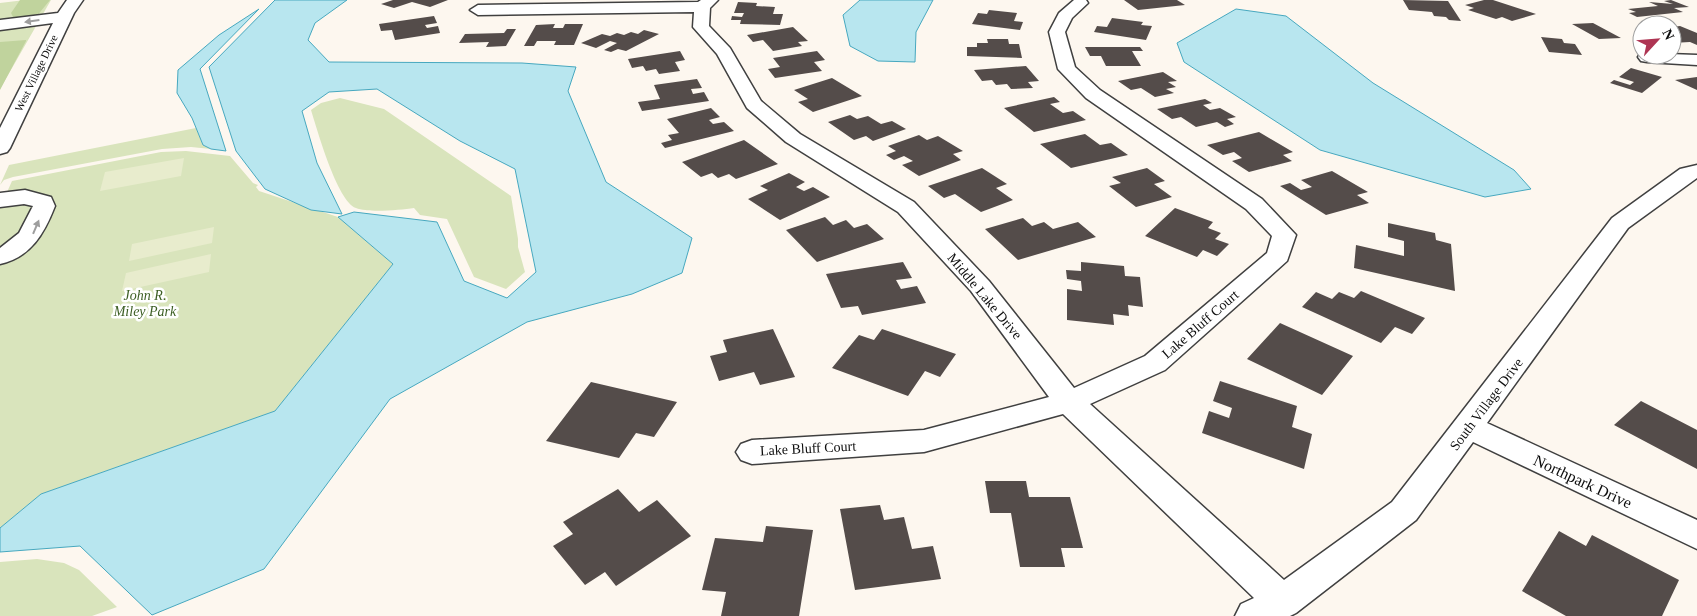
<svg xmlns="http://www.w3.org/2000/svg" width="1697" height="616" font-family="Georgia,serif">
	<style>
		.green { fill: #d9e4bc }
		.forest { fill: #c0d39d }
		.pitch { fill: #e8eccd }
		.water { fill: #b8e6ef; stroke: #47a8bf }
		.building { fill: #544c4a }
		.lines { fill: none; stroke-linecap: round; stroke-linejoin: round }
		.minor-casing { stroke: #404040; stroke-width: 3 }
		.minor { fill: #fff; fill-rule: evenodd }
		.oneway { fill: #9e9e9e }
		.labels { text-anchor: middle; stroke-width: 5; stroke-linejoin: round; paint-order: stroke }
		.far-street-label { font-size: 11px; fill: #0d0d0d; stroke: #fff }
		.park-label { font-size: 14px; font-style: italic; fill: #3c5e24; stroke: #fff }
		.street-label { font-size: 14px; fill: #0d0d0d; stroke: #fff }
		.near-street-label { font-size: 16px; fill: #0d0d0d; stroke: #fff }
	</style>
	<rect width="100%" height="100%" fill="#fdf7ef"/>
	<path class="green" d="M25,0h26l-51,89v-86z
		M340,98l44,11 127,87 7,43v8l7,25 -19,17 -32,-12 -27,-58 -27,-4 -6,-7c-14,2 -46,5 -58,0 -19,-7 -39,-79 -45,-98l10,-7z
		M196,128l7,17 8,4 -20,-2 -29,2 -149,28 -9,3 -4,5 9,-20z
		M186,151l44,5 23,27 5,2 -2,2 3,4 79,26 55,47 -118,147 -234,83 -41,34v-320l12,-27 149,-29z
		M37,559l27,4 15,7 38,37 -25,9h-92v-54z"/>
	<path class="forest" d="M20,0h30l-14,17h-23l-2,-4z
		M26,40v1l-26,49v-48z"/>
	<path class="pitch" d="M184,158l-3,18 -81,15 5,-19z
		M214,227l-2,16 -83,18 3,-17z
		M211,254l-2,18 -87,19 4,-18z"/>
	<path class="water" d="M275,0h72l-32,23 -7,17 21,22 193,1 54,4 -8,24 38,91 86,56 -10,35 -50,21 -105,28 -137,77 -126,170 -112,46 -72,-69 -80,6v-24l41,-34 234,-83 118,-147 -55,-47 16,-5 83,10 27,59 43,17 29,-26 -21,-103 -55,-28 -83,-52 -48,3 -27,19 15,52 25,51 -31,-4 -46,-21 -29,-38 -27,-84z
		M860,0h73l-17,32 -1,30 -37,-1 -28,-15 -7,-31z
		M259,9l-59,60 26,82 -15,-2 -8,-4 -11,-27 -15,-25 1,-23 41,-35z
		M1236,9l50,7 87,67 141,87 17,19 -46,8 -165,-47 -136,-88 -7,-19z"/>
	<path class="building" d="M393,0h55l-18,7 -18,-5 -18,6 -13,-4z
		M1124,0h53l8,5 -47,5z
		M1403,0l45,1 13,20 -12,-1 -3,-3 -12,-1 -2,-4 -23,-2z
		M1484,0h9l43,14 -24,7 -10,-4 -6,2 -28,-9 6,-2 -9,-3z
		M1671,0l18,7 -15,1 9,4 -46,5 -8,-4 7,-1 -8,-3 30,-3 -9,-4 24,2 -9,-3z
		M738,2l19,1 -1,3 19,1 -2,7h10l-3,11 -40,-1 1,-4h-10l1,-4 10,1 2,-4h-10z
		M989,10l28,3 -3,8 9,1 -3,8 -48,-6 6,-11 9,1z
		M434,16l3,7 -12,2 2,3 11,-2 2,7 -45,7 -3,-10 -11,1 -2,-7z
		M1112,18l31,4 -2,3 11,1 -6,14 -52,-8 3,-6 10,1z
		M1593,23l28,15 -22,1 -27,-15z
		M555,24l-2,4h10l2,-4h18l-9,21h-20l2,-4h-19l-3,5h-10l12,-21z
		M1680,26l17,7v12l-7,-3 -18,1v-16z
		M793,27l15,14 -10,1 4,4 -29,5 -10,-11 -10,2 -6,-7z
		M507,29h9l-10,17 -20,1 3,-5 -30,1 6,-9 39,-1z
		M644,30l15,4 -33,17 -8,-2 -7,3 -7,-2 13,-7 -7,-2 -14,7 -15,-5 21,-9 8,2 7,-3 7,2 7,-3 7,2z
		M1541,37l21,2 2,4 11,1 7,11 -33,-3z
		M987,39h21l1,5h10l3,14 -55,-2v-9h10v-4h11z
		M1085,47h55l3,4h-11l9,15h-35l-5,-10h-11z
		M680,51l5,9 -10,2 5,9 -21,3 -3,-5 -10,2 -3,-5 -11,2 -4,-9z
		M817,51l8,9 -11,2 8,9 -47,7 -7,-9 12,-2 -7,-9z
		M1026,66l13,15 -11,1 5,6 -22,1 -4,-5 -11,1 -4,-5 -10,1 -8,-11z
		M1631,68l31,9 -20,16 -32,-10 4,-3 16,5 4,-3 -15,-5z
		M1163,72l14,9 -9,1 8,5 -10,2 8,4 -19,4 -14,-9 -10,2 -13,-9z
		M1697,77v13l-22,-10z
		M832,78l30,18 -49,16 -15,-10 10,-3 -14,-9z
		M697,79l5,9 -11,1 2,5 11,-2 5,9 -67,10 -4,-9 22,-3 -6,-14z
		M1054,97l6,5 -10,2 13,9 10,-2 13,9 -52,12 -30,-24z
		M1205,99l7,4 -9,2 7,5 10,-2 16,9 -9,2 7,5 -9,3 -8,-5 -21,5 -15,-10 -9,2 -15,-10z
		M711,108l9,9 -11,3 4,4 11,-2 10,9 -69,17 -4,-5 11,-3 -4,-5 11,-2 -12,-14z
		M850,115l7,4 11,-3 13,8 11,-3 14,8 -33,12 -7,-5 -12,4 -26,-18z
		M1259,132l34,20 -10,3 9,6 -43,11 -17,-11 10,-3 -8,-6 -11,3 -16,-10z
		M1085,134l15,11 11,-2 17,12 -57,13 -31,-24z
		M919,135l8,5 11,-4 25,15 -10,3 8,6 -42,16 -17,-11 11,-4 -9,-5 -10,4 -8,-5 10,-4 -8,-5z
		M744,140l34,24 -42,15 -7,-5 -11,4 -6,-5 -11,4 -19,-15z
		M982,168l25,16 -11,4 17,12 -32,12 -26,-18 -11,4 -16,-12z
		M1147,168l18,13 -11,3 18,13 -36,10 -27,-21 12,-3 -9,-6z
		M1332,171l36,21 -11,3 12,8 -43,12 -46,-29 10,-3 11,7 11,-3 -11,-7z
		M789,173l16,9 -9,5 8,4 9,-4 17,10 -50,23 -32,-21 20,-9 -8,-4z
		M1175,208l38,14 -5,6 13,5 -6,6 14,5 -12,12 -14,-6 -6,7 -52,-21z
		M825,217l8,8 13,-5 8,8 13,-4 17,15 -67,23 -31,-32z
		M1023,218l9,8 12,-4 9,7 25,-7 18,15 -78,23 -33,-31z
		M1388,223l47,10 1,7 15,4 4,47 -101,-23 2,-23 48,11v-15l-16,-4z
		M903,262l9,16 -16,2 5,9 16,-3 9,17 -64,12 -4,-9 -17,2 -15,-34z
		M1081,262l43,4 1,10 15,1 3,30 -15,-2 1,11 -16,-2 1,11 -47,-5v-31l15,2 -1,-10 -14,-2 -1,-9 15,1z
		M1361,291l64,27 -13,16 -17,-7 -14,16 -79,-36 14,-15 16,7 7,-7 15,6z
		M1280,323l73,33 -31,39 -75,-36z
		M773,329l22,48 -35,8 -6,-13 -35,9 -9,-25 17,-4 -4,-12z
		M882,329l74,25 -16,23 -15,-6 -17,25 -76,-28 27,-33 15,5z
		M1220,381l77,25 -5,21 20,7 -8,35 -102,-36 7,-22 20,7 3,-10 -19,-7z
		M591,382l86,20 -23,35 -18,-4 -17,25 -73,-17z
		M1641,401l56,29v39l-83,-44z
		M985,481h41l3,16h41l13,51h-22l4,19h-45l-9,-54h-21z
		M618,489l21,23 18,-12 34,36 -75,50 -11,-14 -20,13 -32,-39 20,-12 -10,-12z
		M880,505l4,15 20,-3 8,32 21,-3 8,33 -86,11 -15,-81z
		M766,526l47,4 -14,86h-78l5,-24 -24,-2 13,-52 48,4z
		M1559,531l27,15 6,-11 87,45 -17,36h-96l-44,-25z"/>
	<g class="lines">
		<defs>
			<path id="minor" d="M67,0h16l-9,13 -64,135 -3,4 -7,2v-26l53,-105 -53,7v-10l58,-7z
				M701,0h17l-8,8 -1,18 21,22 31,53 39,33 114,68 75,79 85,107 71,-32 122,-103 5,-17 -26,-27 -160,-111 -28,-29 -9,-37 10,-19 15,-13h12l2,3 -16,15 -7,14 10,35 25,23 162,109 34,36 -9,26 -122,109 -75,34 194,176 108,-78 220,-284 68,-49 17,-4v13l-69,50 -141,195 210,97v29l-224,-107 -57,78 -120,93 -6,3h-55l6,-12 13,-6 -191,-184 -139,38 -172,12 -11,-4 -5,-8 5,-8 11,-4 172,-10 125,-33 -78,-106 -73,-79 -112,-70 -39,-34 -30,-54 -24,-27 1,-15 -216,3 -8,-5 8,-5 220,-3z
				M1641,53l56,2v10l-50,-3 -6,-1 -3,-4z
				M25,190l26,7 4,9c-11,28 -24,51 -55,58v-16l19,-15 14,-27 -9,-2 -24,3v-14z"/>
		</defs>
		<use href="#minor" class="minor-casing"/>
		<use href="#minor" class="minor"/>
	</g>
	<defs><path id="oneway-solid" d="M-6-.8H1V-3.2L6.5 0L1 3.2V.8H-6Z" transform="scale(1.25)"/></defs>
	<g class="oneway">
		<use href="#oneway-solid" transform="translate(32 21) rotate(172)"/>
		<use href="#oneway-solid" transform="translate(36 227) rotate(-67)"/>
	</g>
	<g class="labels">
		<g class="far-street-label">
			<text transform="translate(36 73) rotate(-64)" y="4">West Village Drive</text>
		</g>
		<g class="park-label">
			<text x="145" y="300">John R.<tspan x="145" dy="16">Miley Park</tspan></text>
		</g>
		<g class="street-label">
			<text transform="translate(985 296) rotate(50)" y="5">Middle Lake Drive</text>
			<text transform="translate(1200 324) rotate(-41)" y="5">Lake Bluff Court</text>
			<text transform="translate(1486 404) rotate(-53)" y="5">South Village Drive</text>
			<text transform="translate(808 448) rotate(-3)" y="5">Lake Bluff Court</text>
		</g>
		<g class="near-street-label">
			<text transform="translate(1583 481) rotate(25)" y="6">Northpark Drive</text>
		</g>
	</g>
	<g transform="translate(1657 40) rotate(64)"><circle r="24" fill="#ffffff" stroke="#9e9e9e"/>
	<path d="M0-4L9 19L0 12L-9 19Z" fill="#ae3453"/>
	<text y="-8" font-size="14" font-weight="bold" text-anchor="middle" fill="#0d0d0d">N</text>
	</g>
</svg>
